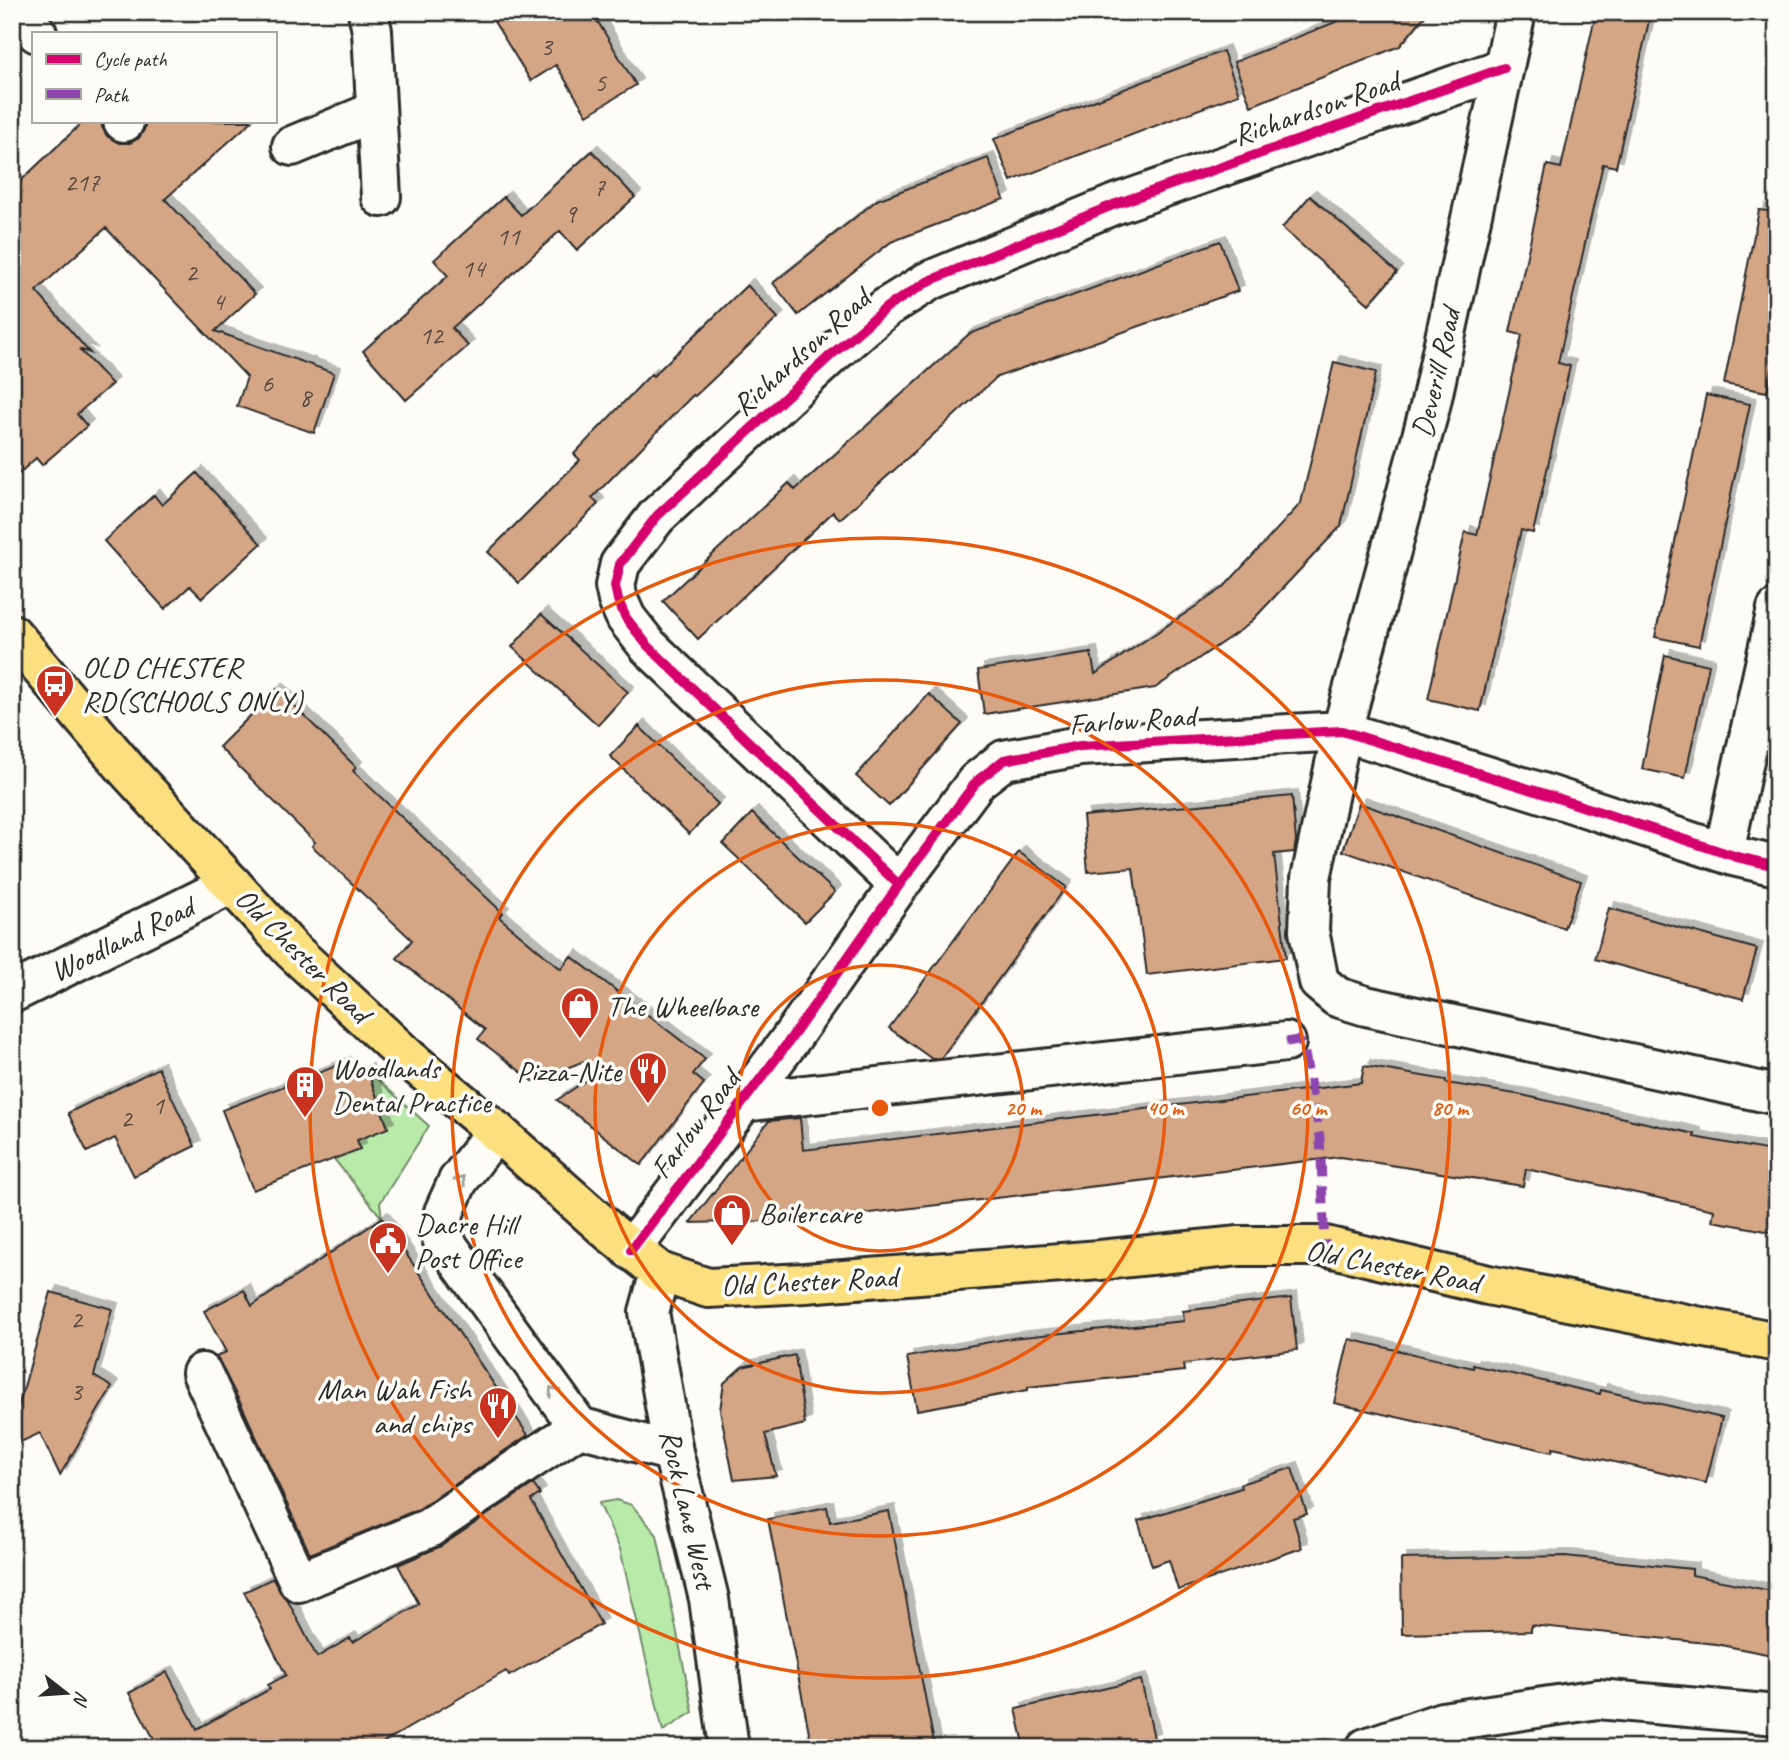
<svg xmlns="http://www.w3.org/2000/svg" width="1789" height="1760" font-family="Caveat,sans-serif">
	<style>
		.green { fill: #b8eaaa; stroke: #728a6a; stroke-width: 2 }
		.building { fill: #d4a686; stroke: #2b2b2b; stroke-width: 2; filter: url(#shadow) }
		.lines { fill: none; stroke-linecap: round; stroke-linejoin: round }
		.minor-casing { stroke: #2b2b2b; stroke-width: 44 }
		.major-casing { stroke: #2b2b2b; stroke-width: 44 }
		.minor { stroke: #fdfcf7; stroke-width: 38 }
		.major { stroke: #fce080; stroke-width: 38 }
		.quiet { stroke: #8e44ad; stroke-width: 9; stroke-dasharray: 18 9; stroke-linecap: butt }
		.cycleway-casing { stroke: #fdfcf7; stroke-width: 15 }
		.cycleway { stroke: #d6006c; stroke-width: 10 }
		.oneway { stroke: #9e9e9b }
		.ring { fill: none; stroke: #e8590c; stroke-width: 3.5 }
		.labels { text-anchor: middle; stroke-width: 7; stroke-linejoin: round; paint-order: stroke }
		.number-label { font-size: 26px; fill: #554a42 }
		.street-label { font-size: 30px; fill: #2b2b2b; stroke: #fdfcf7 }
		.poi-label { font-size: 30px; fill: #2b2b2b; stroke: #fdfcf7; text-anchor: start }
		.centre { fill: #e8590c; stroke: #fdfcf7; stroke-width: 3.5 }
		.ring-label { font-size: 21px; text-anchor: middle; font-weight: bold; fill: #e8590c; stroke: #fdfcf7; stroke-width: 7; stroke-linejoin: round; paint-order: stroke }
	</style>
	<defs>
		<filter id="shadow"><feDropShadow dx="6" dy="-6" stdDeviation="0" flood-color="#0004"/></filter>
	</defs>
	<rect width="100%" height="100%" fill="#fdfcf7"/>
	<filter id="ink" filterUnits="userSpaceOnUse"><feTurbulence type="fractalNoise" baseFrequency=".0143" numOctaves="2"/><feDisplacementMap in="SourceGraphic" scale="14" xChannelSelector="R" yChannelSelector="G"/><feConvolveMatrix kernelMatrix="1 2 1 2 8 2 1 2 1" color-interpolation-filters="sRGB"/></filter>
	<g filter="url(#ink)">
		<path class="green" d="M367,1070l62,56 -49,77 2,15 -48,-59 26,-10 -3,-9 31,-13z
			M616,1500l16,5 25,30 36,177 -30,19 -43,-182 -21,-46z"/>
		<path class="building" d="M488,12h104l44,73 -49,30 -31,-50 -25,16z
			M1361,12h67l-28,34 -149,60 -17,-44z
			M1596,12h55l-35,155 -13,-3 -45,199 12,3 -37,167 -12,-3 -41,181 -52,-12 37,-167 12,3 45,-200 -12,-3 37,-167 14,3z
			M1223,51l16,43 -228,87 -17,-42z
			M84,121h18v6l5,9 12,7h11l9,-5 6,-10v-7h107l-87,78 90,95 -40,37 119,42 -20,60 -77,-27 10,-29 -141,-149 -70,63 54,62 -11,-4 33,35 -35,30 10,12 -45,39 -6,-7 -24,22v-291z
			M592,151l43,46 -58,53 -17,-19 -108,97 16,18 -62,54 -43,-49 85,-75 -14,-16 70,-63 17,18z
			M988,158l16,41 -113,43 -93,73 -25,-32 104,-83z
			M1310,196l87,76 -28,32 -87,-76z
			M1759,210l18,2v134l-10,46 -43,-8z
			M1220,241l18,50 -241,86 -157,142 -7,-7 -135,127 -35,-38 126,-118 6,7 174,-156z
			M747,285l31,33 -83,78 -2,-1 -101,103 6,6 -79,79 -31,-31 92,-92 -6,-6 77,-80 2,2z
			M1334,362l42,10 -35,154 -93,99 -93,63 -171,26 -6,-44 113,-17 4,21 128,-86 78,-85z
			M1706,395l44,9 -51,242 -44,-9z
			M197,473l64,71 -59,54 -12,-12 -25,23 -61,-68 50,-46 8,10z
			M541,614l87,78 -30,33 -86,-78z
			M1665,655l44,10 -24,113 -43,-9z
			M277,689l79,78 -3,4 150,142 -4,4 62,52 10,-13 134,103 -12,15 11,9 -63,82 -84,-65 38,-26 -8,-14 -54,21 -55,-42 7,-9 -88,-72 15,-18 -100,-94 3,-4 -96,-95z
			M929,694l33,30 -73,82 -33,-30z
			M639,726l79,78 -29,30 -79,-78z
			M1292,796l4,45 -2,11 -20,2 12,104 -139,17 -14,-107 -45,4 -5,-56z
			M1359,803l222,78 -17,47 -221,-77z
			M752,813l83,79 -30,30 -82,-78z
			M1019,852l47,35 -125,171 -9,1 -43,-31z
			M1609,908l148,41 -14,50 -148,-40z
			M344,1063l6,14 17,-7 21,58 -31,12 3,9 -107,41 -31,-80z
			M1364,1066l82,14v3l76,12 173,39 -1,3 83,15v81l-65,-12 2,-11 -188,-41 -3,17 -183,-29 -529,63 -121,3 79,-102 31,-3 3,32 558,-67z
			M158,1068l37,78 -61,30 -19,-38 -28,14 -19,-39z
			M382,1218l146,217 -109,74 -109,45 -68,-148 -26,-49 10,-5 -22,-41 40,-21 8,16z
			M51,1292l61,17 -18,67 18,11 -52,88 -20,-42 -28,13v-17z
			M1291,1298l6,52 -114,14 1,7 -156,16v3l-111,20 -10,-53 105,-19 172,-17 -1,-10z
			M1349,1339l124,29v-3l127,29 1,-4 121,28 -16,65 -153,-35 -1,4 -218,-49z
			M795,1355l10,69 -40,10 11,42 -42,4 -14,-70 4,-27 18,-16z
			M1292,1468l15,46 -14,4 9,30 -124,42 -9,-30 -17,6 -14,-45 103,-33 -1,-4z
			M533,1484l7,10 -9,6 70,124 -92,52 -3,-5 -132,77h-215l-30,-55 38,-21 30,57 73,-40 -2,-4 18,-10 -42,-83 29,-14 7,14 8,9 29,56 33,-19 3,4 66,-38 -21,-39 43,-19z
			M827,1507l3,15 59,-11 46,237h-123l-44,-229z
			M1565,1556l127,13v6l85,17v64l-61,-12 -185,-19v6l-129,3 -1,-75z
			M1141,1680l13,58 -43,10h-86l-9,-39z"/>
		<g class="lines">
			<defs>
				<path id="minor" d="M16,12l21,21
					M368,12l4,19 9,166
					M1516,12l-86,395 -88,324 -31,147 -2,53 10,51 18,15 29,9 411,89
					M123,121l1,1
					M292,146l84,-35
					M1724,852l53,-243
					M899,885l-251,-239 -22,-28 -8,-18 -3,-14 5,-22 37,-48 174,-161 56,-48 42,-26 184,-76 391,-137
					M12,993l220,-109
					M742,1102l544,-60
					M496,1131l-38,50 -14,31 -2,26 137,189 94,25
					M631,1250l156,-206 112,-159 78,-104 27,-21 76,-14 262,-15 200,62 195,64 40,9
					M660,1272l-11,40 24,140 36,147 20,149
					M202,1373l97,209 130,-54 150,-101
					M1366,1748l76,-26 156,-23 179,16"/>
				<path id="major" d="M12,634l116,137 164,179 116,108 88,73 115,102 49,39 48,16 97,-5 295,-23 139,-14h86l163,39 289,57"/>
			</defs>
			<use href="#minor" class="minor-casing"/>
			<use href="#major" class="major-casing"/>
			<use href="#minor" class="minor"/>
			<use href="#major" class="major"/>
			<path class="quiet" d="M1286,1042l12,-2 6,8 16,89 5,109"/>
			<defs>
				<path id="cycleway" d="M899,885l-251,-239 -22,-28 -8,-18 -3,-14 5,-22 37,-48 174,-161 56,-48 42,-26 184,-76 391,-137
					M631,1250l156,-206 112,-159 78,-104 27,-21 76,-14 262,-15 200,62 195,64 40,9"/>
			</defs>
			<use href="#cycleway" class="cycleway-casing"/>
			<use href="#cycleway" class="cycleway"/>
		</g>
		<defs><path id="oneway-chevron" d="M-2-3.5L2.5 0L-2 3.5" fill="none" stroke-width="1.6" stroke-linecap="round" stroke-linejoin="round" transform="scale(1.75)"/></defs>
		<g class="oneway">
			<use href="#oneway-chevron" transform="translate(461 1180) rotate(-58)"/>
			<use href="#oneway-chevron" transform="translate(553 1391) rotate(-126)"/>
		</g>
	</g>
	<g class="ring">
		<circle cx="880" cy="1108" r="143"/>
		<circle cx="880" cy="1108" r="285"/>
		<circle cx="880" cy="1108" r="428"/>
		<circle cx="880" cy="1108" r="570"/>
	</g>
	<defs>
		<symbol id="bus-pin" viewBox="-11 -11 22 30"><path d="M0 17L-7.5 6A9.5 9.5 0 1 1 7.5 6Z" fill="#c8321e" stroke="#fdfcf7"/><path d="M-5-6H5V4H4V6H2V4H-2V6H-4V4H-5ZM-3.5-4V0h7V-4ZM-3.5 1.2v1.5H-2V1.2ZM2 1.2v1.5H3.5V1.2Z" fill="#fff"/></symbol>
		<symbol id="shop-pin" viewBox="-11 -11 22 30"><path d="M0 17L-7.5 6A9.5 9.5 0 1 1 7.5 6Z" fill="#c8321e" stroke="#fdfcf7"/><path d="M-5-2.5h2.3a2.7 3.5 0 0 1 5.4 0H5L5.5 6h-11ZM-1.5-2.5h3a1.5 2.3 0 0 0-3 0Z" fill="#fff"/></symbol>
		<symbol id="restaurant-pin" viewBox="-11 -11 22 30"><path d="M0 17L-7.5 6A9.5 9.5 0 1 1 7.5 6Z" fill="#c8321e" stroke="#fdfcf7"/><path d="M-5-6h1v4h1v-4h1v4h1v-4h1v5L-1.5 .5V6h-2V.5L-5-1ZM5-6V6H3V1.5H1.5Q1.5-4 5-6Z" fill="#fff"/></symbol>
		<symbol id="building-pin" viewBox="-11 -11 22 30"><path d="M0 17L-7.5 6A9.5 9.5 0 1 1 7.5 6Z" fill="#c8321e" stroke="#fdfcf7"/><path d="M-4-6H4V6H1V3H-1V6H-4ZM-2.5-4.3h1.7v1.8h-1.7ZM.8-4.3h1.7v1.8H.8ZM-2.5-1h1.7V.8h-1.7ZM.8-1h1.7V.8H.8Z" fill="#fff"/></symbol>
		<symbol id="civic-pin" viewBox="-11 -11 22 30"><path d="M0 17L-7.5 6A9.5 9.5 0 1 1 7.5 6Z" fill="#c8321e" stroke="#fdfcf7"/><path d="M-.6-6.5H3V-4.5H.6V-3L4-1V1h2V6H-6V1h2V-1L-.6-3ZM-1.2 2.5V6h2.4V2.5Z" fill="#fff"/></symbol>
	</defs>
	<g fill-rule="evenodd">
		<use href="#bus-pin" x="33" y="662" width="44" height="60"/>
		<use href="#shop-pin" x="558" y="984" width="44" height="60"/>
		<use href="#restaurant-pin" x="626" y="1049" width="44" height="60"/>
		<use href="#building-pin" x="283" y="1063" width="44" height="60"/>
		<use href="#shop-pin" x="710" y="1191" width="44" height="60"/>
		<use href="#civic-pin" x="366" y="1219" width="44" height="60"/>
		<use href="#restaurant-pin" x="476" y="1384" width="44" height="60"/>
	</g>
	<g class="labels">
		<g class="number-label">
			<text x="546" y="55">3</text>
			<text x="600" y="91">5</text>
			<text x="82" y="191">217</text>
			<text x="599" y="196">7</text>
			<text x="570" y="222">9</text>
			<text x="508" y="245">11</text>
			<text x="473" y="277">14</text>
			<text x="191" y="281">2</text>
			<text x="218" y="310">4</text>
			<text x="431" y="344">12</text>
			<text x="267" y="392">6</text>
			<text x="305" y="406">8</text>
			<text x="158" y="1114">1</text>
			<text x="126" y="1127">2</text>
			<text x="76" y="1328">2</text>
			<text x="76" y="1400">3</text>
		</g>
		<g class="street-label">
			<text transform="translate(1316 108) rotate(-19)" y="10">Richardson Road</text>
			<text transform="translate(801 352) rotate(-42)" y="10">Richardson Road</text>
			<text transform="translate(1436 373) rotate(-77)" y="10">Deverill Road</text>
			<text transform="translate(1132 720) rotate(-4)" y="10">Farlow Road</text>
			<text transform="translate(122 939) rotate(-26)" y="10">Woodland Road</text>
			<text transform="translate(303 955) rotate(45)" y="10">Old Chester Road</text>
			<text transform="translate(695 1124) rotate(-53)" y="10">Farlow Road</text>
			<text transform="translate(1393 1266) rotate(11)" y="10">Old Chester Road</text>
			<text transform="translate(809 1281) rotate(-3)" y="10">Old Chester Road</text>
			<text transform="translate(688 1509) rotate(77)" y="10">Rock Lane West</text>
		</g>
		<g class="poi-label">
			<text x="82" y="677">OLD CHESTER<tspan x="82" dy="34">RD(SCHOOLS ONLY)</tspan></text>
			<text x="607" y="1016">The Wheelbase</text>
			<text x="332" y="1078">Woodlands<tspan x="332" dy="34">Dental Practice</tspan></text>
			<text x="621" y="1081" text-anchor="end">Pizza-Nite</text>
			<text x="759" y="1223">Boilercare</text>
			<text x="415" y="1234">Dacre Hill<tspan x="415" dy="34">Post Office</tspan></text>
			<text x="471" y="1399" text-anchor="end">Man Wah Fish<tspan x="471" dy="34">and chips</tspan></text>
		</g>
	</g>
	<circle cx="880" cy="1108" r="10" class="centre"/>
	<g class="ring-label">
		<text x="1023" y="1115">20 m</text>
		<text x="1165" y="1115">40 m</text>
		<text x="1308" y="1115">60 m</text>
		<text x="1450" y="1115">80 m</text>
	</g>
	<rect width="1789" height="1760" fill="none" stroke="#fdfcf7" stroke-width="42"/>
	<rect x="21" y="21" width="1747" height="1718" fill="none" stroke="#2b2b2b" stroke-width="2.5" filter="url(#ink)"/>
	<rect x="32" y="32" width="245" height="91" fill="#fdfcf7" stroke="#a9a8a5" stroke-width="2"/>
	<rect x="46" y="54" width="35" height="10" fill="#d6006c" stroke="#a9a8a5" stroke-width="2"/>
	<text x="94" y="66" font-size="21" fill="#2b2b2b">Cycle path</text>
	<rect x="46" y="89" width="35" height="10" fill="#8e44ad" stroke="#a9a8a5" stroke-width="2"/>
	<text x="94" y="102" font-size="21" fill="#2b2b2b">Path</text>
	<g transform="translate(66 1693) rotate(107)" stroke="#fdfcf7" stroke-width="5" paint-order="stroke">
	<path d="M0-5L12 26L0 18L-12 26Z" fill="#2b2b2b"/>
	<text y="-10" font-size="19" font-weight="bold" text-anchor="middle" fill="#2b2b2b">N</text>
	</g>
</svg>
